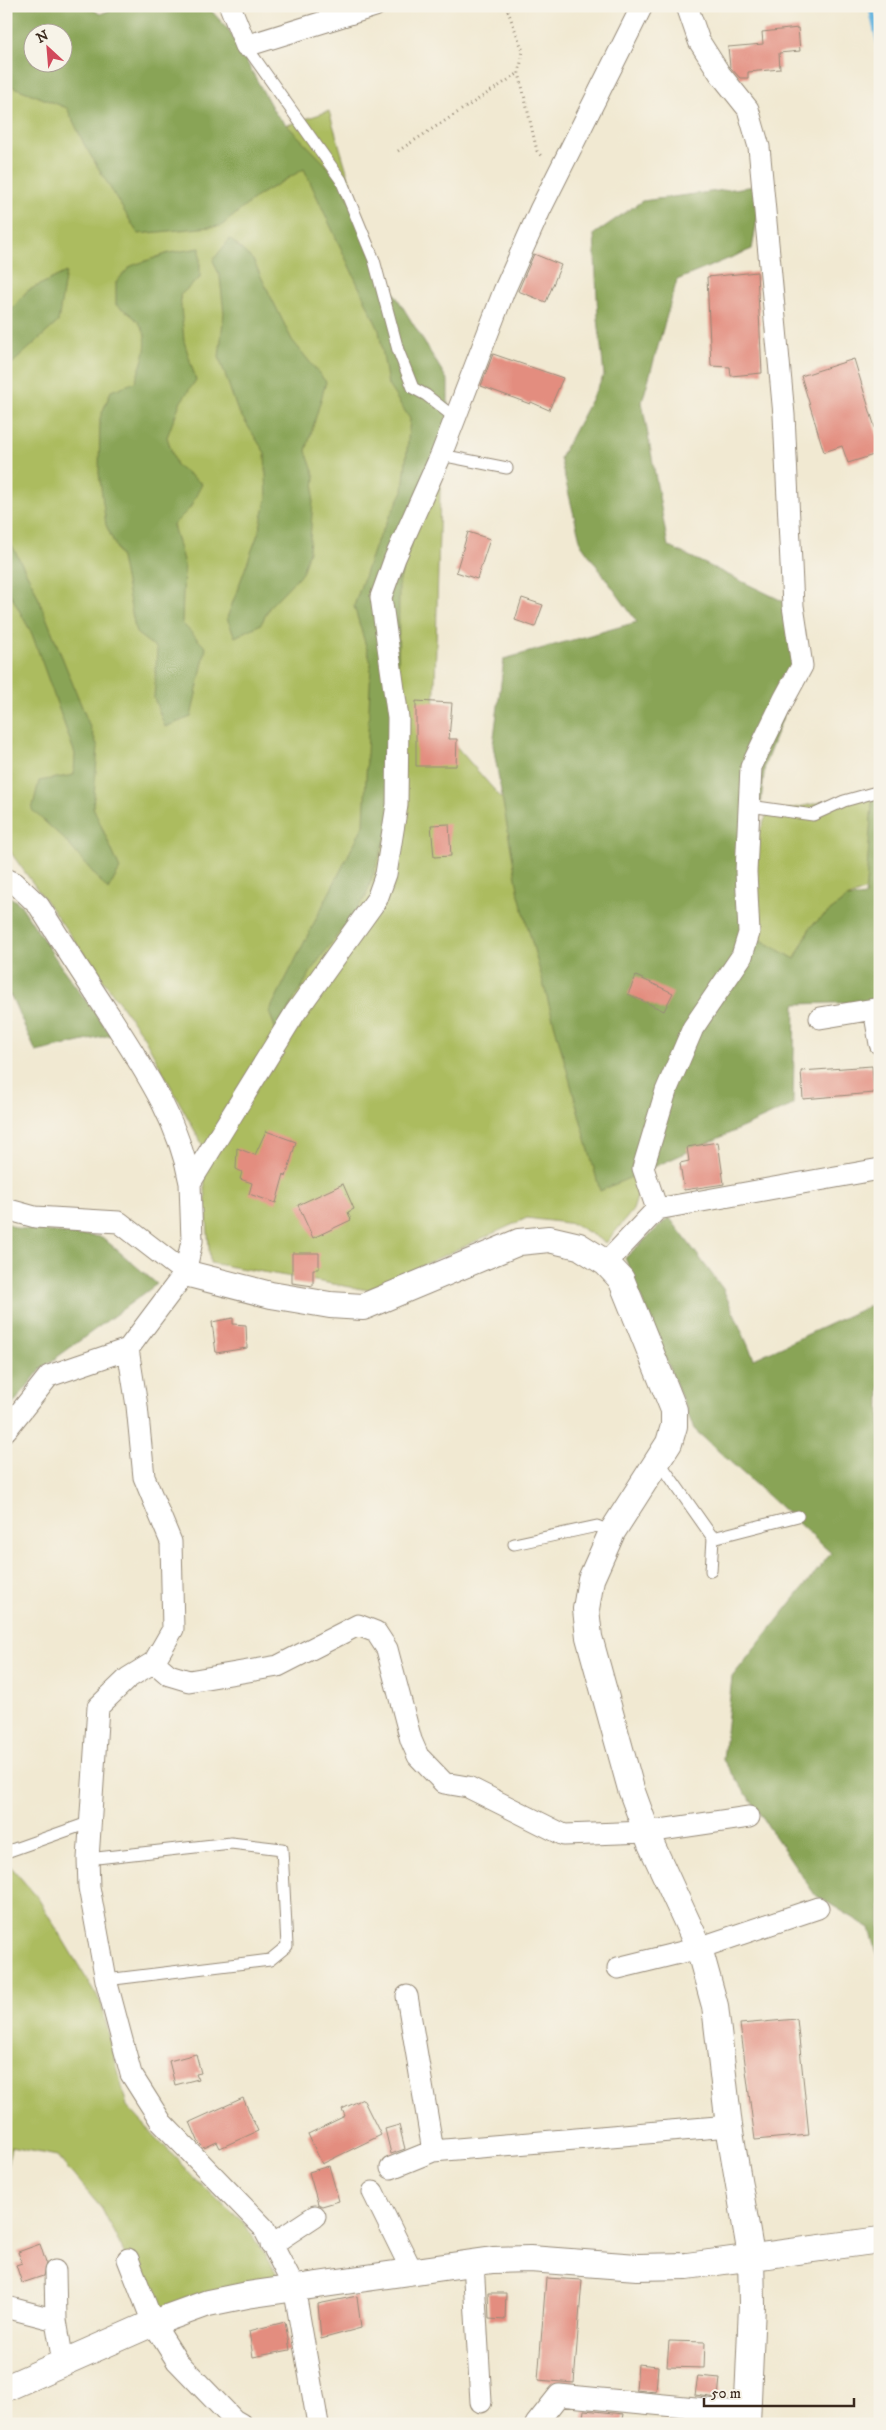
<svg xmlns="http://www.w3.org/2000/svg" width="886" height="2430" font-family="'IM FELL DW Pica',serif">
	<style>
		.green { fill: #acbc5f; stroke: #74733e }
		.forest { fill: #89a456; stroke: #62673a; fill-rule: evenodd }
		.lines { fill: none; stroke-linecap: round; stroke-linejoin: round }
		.stream { stroke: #64b4df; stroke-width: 6 }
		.building { fill: #e38d7f }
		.service-casing { stroke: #968a78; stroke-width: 13 }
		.minor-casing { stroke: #968a78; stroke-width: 23 }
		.tertiary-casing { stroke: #968a78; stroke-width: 28 }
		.path { stroke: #968a78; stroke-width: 3; stroke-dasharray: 1 4; stroke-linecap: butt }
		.service { stroke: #fff; stroke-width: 11 }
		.minor { stroke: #fff; stroke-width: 21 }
		.tertiary { stroke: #fff; stroke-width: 26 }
	</style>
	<rect width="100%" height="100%" fill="#f7f3e8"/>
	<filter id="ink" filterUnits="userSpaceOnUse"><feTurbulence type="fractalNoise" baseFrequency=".02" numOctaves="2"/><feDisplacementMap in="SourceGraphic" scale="10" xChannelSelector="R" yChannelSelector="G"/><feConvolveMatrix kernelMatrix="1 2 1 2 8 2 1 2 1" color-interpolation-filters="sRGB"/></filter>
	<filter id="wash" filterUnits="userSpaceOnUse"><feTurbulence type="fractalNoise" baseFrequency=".0096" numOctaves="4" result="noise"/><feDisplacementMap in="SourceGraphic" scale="20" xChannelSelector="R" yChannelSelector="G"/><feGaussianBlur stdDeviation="1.12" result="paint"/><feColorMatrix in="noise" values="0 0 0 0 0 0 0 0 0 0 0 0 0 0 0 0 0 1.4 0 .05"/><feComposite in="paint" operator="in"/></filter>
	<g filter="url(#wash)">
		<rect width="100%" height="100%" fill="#f1e9d2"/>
		<path class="green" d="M32,32v30h30l154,87 113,-38 51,171 75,136 -14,37 -7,266 104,119 128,265 -33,105 -27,33 -32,-19 -47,-6 -159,72 -158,-27 -8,-119 -58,-107 -138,-191v-807z
			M873,791l-7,99 -19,8 -36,28 -16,33 -47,-22 9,-99 10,-24z
			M6,1861l32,37 63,105 26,103 68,73 49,44 34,53 -124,37 -52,-104 -45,-53 -46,-9 -5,25z"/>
		<path class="forest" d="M6,6h82l12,8 21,-8h86l22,24 46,83 66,67 33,80 74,121v42l-49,160 -2,222 -32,93 -50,67 -39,65 -7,-18 95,-188 7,-161 -17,-57 21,-61 28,-54 7,-72 -22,-34 -9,-55 -75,-161 -45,26 -38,31 -83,8 -53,-88 -18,-38 -61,-24zM32,32h30v30h-30z
			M763,185l-11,64 -75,31 -35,122 26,144 125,60 9,60 -37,98 -19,177 3,-8 46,26 16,-33 36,-28 18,-2 8,-105 7,-2v245l-8,-32 -77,2 -2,101 -193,86 -81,-296 -26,-150 11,-86 133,-37 -56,-78 -21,-86 44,-83 -6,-57 -4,-84 48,-33z
			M230,239l23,21 39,80 34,42 -20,69 9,26 -6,74 -7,22 -32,33 -9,18 -26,13 -8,-19 32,-87 8,-33 -2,-45 -28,-44 -18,-52 5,-44 -4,-36 -7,-17z
			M200,248v30l-20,17 4,46 12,39 -16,23 -13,34 9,28 26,19 -12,24 -17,17 11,39 -2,59 24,25 -15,69 -26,10 -11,-29 3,-49 -21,-16 -15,-75 -15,-33 -7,-52 1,-55 11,-27 24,-9c14,-37 20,-55 -19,-77v-23l15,-16 38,-13z
			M66,272l-8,50 -52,47v-53l21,-25z
			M6,534l28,53 64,160 -5,60 27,62 -12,21 -44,-51 -32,-29 7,-29 35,-6 1,-21 -43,-120 -26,-48z
			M6,894l14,10 40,61 51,70 -75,17 -25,-56h-5z
			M669,1217l54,72 31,70 126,-58v663l-10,-36 -55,-33 -92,-135 9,-83 99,-124 -137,-124 -69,-171z
			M6,1222l11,6 85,9 55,47 -116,85 -35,44z"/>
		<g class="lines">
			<path class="stream" d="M871,6l9,41"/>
		</g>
		<g id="blocks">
			<path class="building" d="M798,28l2,23 -21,2 1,16 -32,3v6h-8l-10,-11 -2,-20 35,-3 -1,-12z
				M534,254l27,11 -15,37 -28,-11z
				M757,272l5,101 -31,3 -1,-9 -19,-1 -4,-89z
				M493,354l70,24 -14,32 -18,-8 -1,2 -49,-18z
				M854,359l26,85v9l-32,10 -6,-17 -18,6 -23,-76z
				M468,532l22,7 -13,40 -21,-7z
				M522,598l21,7 -8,22 -20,-7z
				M416,701l36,2 -3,36h8l-1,27h-40z
				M449,824l2,32 -17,1 -3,-32z
				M636,976l37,17 -9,18 -36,-17z
				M872,1066l2,27 -71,6 -2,-28z
				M266,1131l30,11 -10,35 -2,-3 -8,29 -27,-9 3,-11 -12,-4 2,-7 -6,-3 1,-21 18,7z
				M718,1142l6,42 -40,6 -4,-27 9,-2 -2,-14z
				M343,1184l11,25 -6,3 3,8 -38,18 -15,-33z
				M292,1253h27v16h-6v17l-21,-3z
				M233,1318v6l13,1 1,23 -31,5 -4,-31z
				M797,2019l12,116 -54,5 -15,-116z
				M196,2054l5,19 -5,1 2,5 -23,6 -6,-24z
				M243,2098l15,33 -38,17 -3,-6 -13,6 -5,-5 -9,-21z
				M363,2099l18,36 -59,29 -14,-30 37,-18 -3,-7z
				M399,2125l6,24 -14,5 -6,-25z
				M329,2166l10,35 -17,5 -4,-2 -9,-32z
				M40,2244l6,19 -3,13 -21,7 -6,-18 6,-2 -4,-11z
				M546,2278l36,2 -8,103 -36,-3z
				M488,2293h18l-1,27 -16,-1z
				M357,2296l4,32 -40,11 -3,-35z
				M285,2322l5,28 -37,7 -4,-26z
				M669,2341l36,1 -1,26 -37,-1z
				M638,2364l20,2 -2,26 -20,-2z
				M698,2376l22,2 -2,20 -23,-3z
				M584,2410l40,4 -2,10h-40z"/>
		</g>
	</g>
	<g filter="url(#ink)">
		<use href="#blocks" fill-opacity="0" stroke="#968a78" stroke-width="1"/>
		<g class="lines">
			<defs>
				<path id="service" d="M246,46l95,134 33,80 24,90 15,38 13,7 29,23
					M441,455l66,13
					M750,806l63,9 31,-14 36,-10
					M658,1460l55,78 -2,33
					M713,1538l85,-22
					M514,1544l83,-18 15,6
					M6,1852l85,-30
					M88,1859l143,-16 51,6 5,97 -17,14 -164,20"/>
				<path id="minor" d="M230,6l16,40 129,-40
					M6,879l9,4 24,23c24,38 48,75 73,113 33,52 67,102 78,164
					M820,1018l54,-9 6,35
					M6,1209l29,8 84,5 66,51
					M657,1209l-14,-41 23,-77 27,-63 49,-72 7,-23 -3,-61 5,-105 33,-68 18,-33 -9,-60 -9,-191 -25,-268 -11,-38 -28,-35 -21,-33 -12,-35
					M606,1263l51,-54 223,-40
					M128,1349l9,57 7,71 27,65 2,87 -19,33 -26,16 -30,29 -10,152 1,28 17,93 25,94 31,49 101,104 31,60 24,137
					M6,1430l43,-54 79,-27 57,-76 7,-32 -2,-58 105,-170 82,-114 9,-25 11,-69 1,-87 -17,-121 14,-39 46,-103 63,-164 36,-81 102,-204
					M154,1662l15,13 20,6 89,-15 80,-41 18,7 11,17 24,91 7,16 26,27 24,4 96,48 83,-3 102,-15
					M618,1968l81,-20 119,-40
					M407,1996l26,155 296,-25
					M391,2168l42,-17
					M373,2192l39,79
					M271,2245l44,-29
					M128,2259l25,64 24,38 57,59 7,4
					M473,2262l8,140
					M55,2271l1,49
					M6,2307l50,13 7,43
					M536,2424l23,-29 189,18"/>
				<path id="tertiary" d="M185,1273l86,22 59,10 33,2 156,-65 30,-3 30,7 27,17 15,16 53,131v16l-5,17 -57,89 -21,47 -5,30 3,28 42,152 20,55 48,104 16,58 14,120 22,130 1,49 -5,119
					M6,2388l147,-65 55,-20 39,-8 246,-35 37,-1 107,8 50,-1 193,-26"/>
			</defs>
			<use href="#service" class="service-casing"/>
			<use href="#minor" class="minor-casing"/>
			<use href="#tertiary" class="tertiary-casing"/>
			<path class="path" d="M506,6l17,45 -4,22 18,78 6,7
				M398,151l121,-78"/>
			<use href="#service" class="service"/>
			<use href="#minor" class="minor"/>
			<use href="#tertiary" class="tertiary"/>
		</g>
	</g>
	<rect width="886" height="2430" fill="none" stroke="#f7f3e8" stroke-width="25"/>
	<g transform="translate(48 48) rotate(334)"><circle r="24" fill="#f7f3e8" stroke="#aca397"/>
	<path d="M0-4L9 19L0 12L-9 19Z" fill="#d1495b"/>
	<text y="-8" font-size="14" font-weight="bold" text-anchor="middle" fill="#3b2a1e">N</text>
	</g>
	<path d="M704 2398v8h150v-8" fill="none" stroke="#3b2a1e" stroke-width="2.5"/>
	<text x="711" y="2398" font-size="15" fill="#3b2a1e" stroke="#f7f3e8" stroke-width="4" paint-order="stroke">50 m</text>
</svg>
